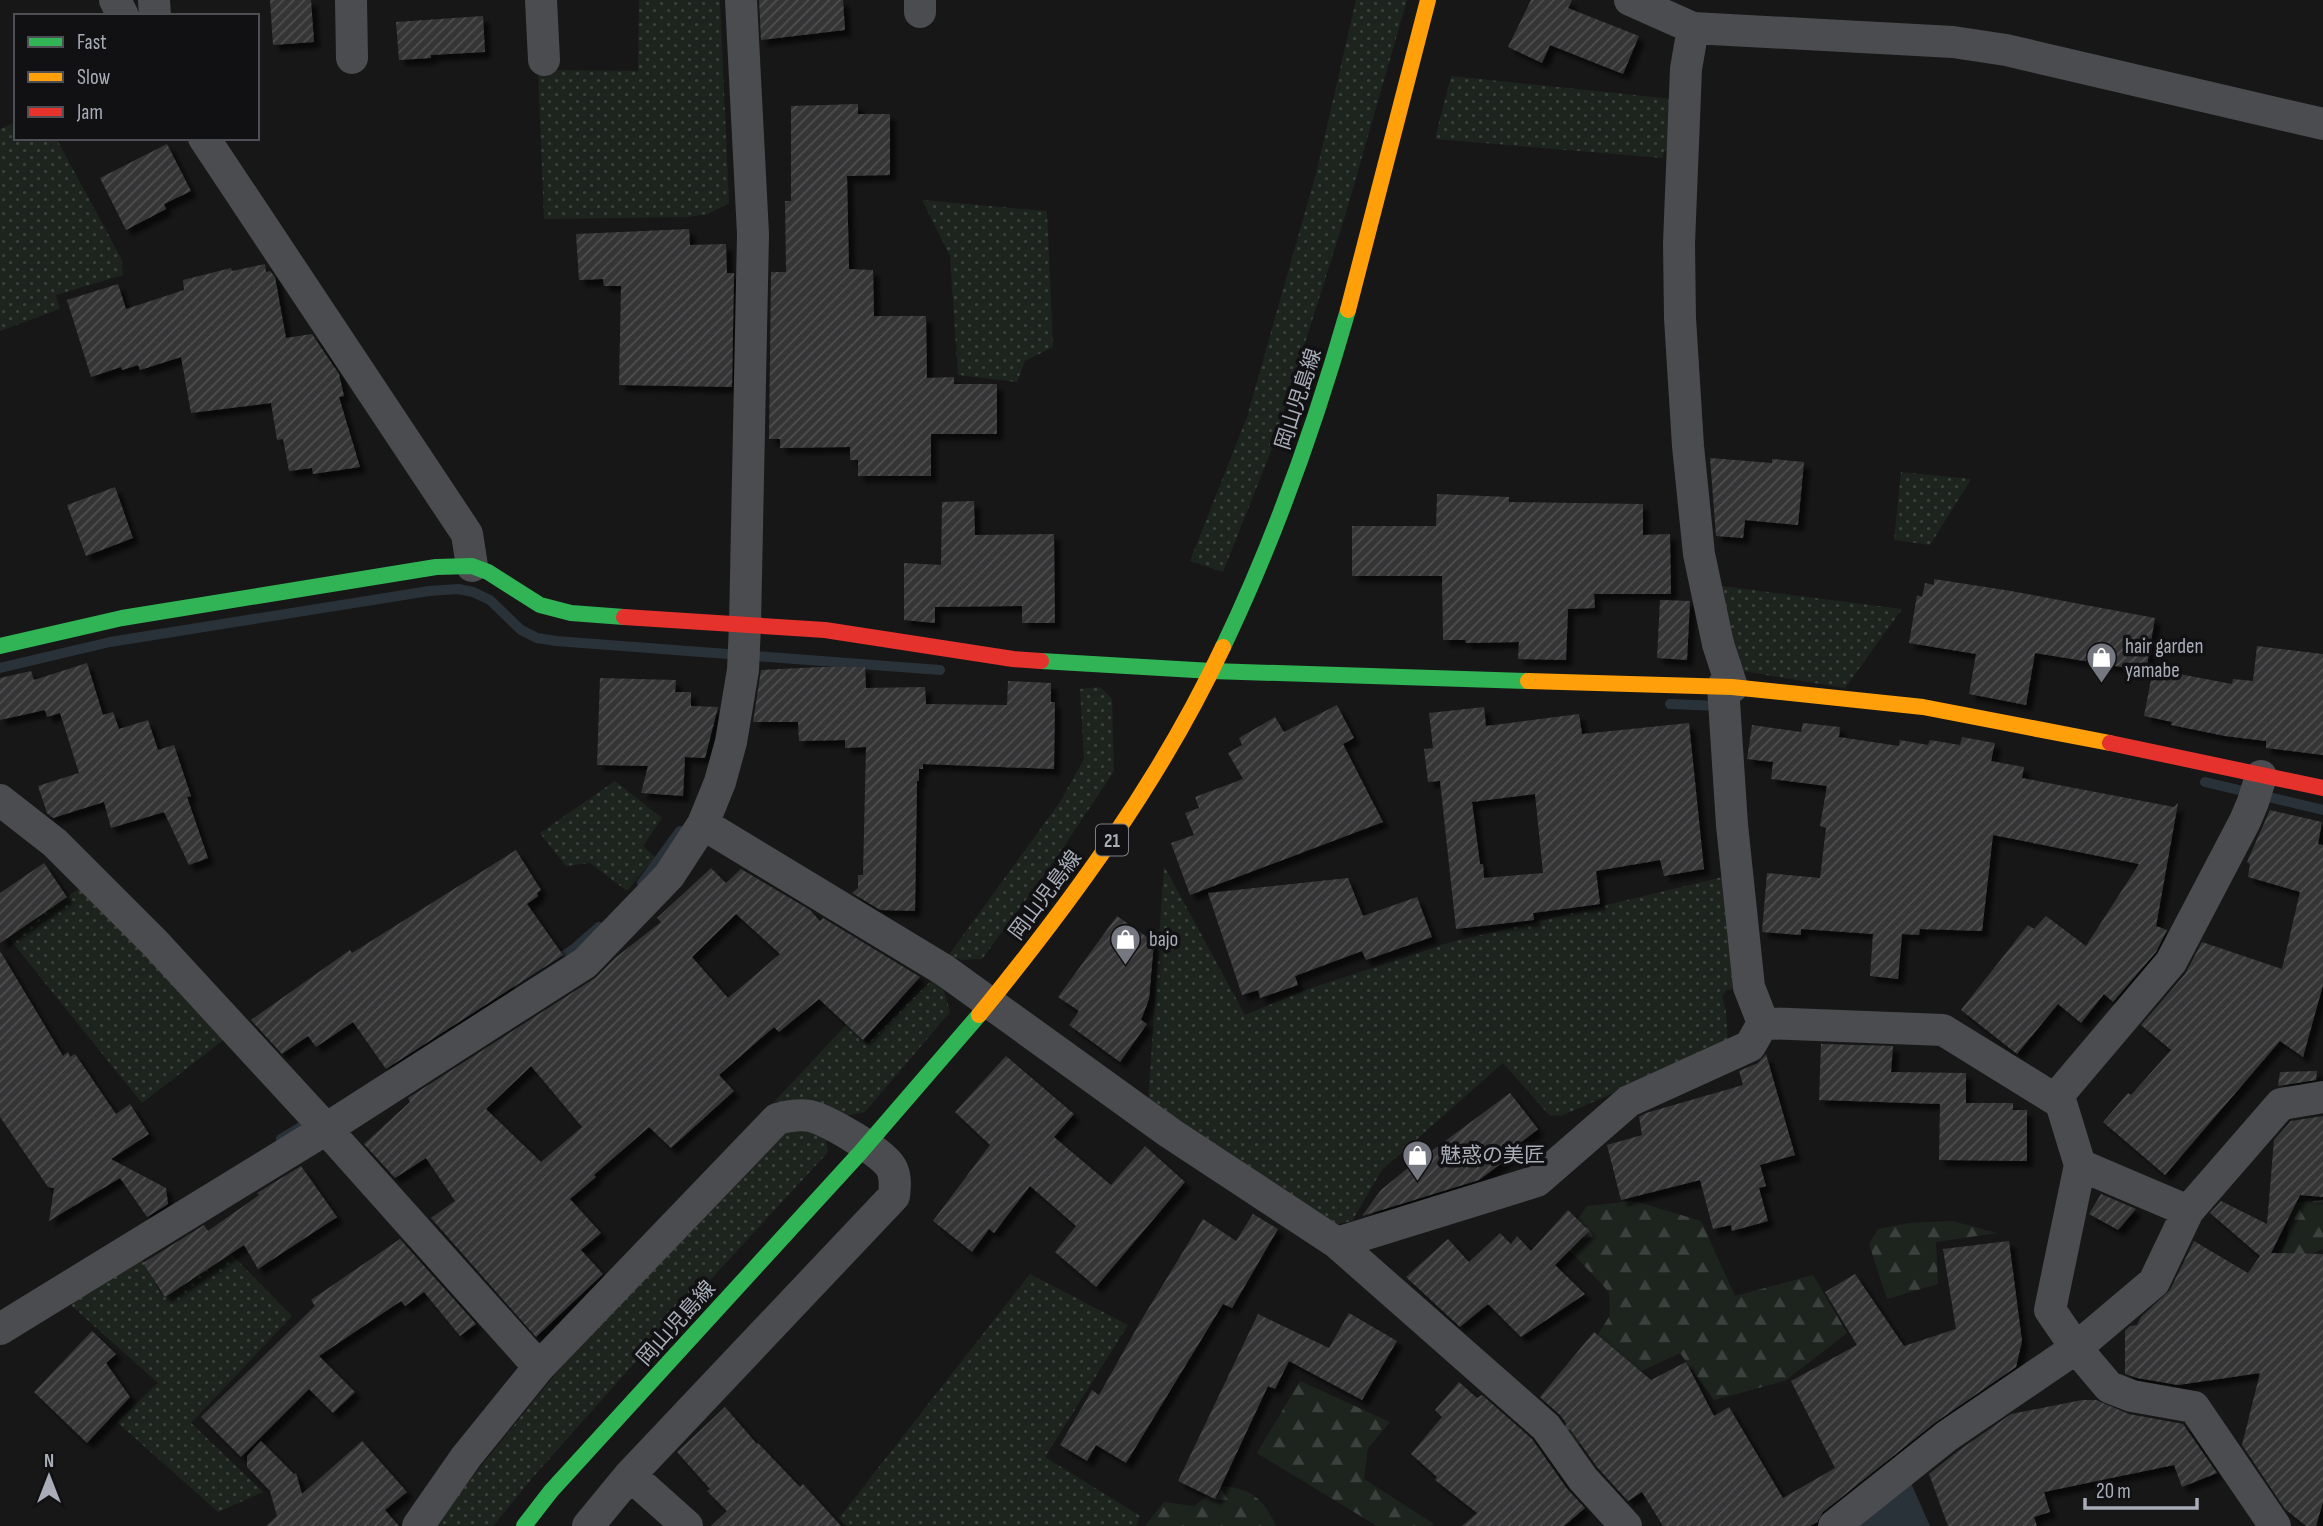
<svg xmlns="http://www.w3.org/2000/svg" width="2323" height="1526" font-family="'Sofia Sans Condensed','Noto Sans JP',sans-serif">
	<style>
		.grass { fill: url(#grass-dots) }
		.forest { fill: url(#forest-firs) }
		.water { fill: #2a3239 }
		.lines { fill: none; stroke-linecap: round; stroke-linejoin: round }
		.stream { stroke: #2a3239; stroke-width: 10 }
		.building { fill: url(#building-hatch); fill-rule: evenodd; filter: url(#shadow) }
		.street { stroke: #4b4c50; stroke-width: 32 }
		.fast { stroke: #30b455; stroke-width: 16 }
		.slow { stroke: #ff9f0a; stroke-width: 16 }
		.jam { stroke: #e5322d; stroke-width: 16 }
		.labels { text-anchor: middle; stroke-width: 7; stroke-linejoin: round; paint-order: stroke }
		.shield { fill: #111113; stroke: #7b7e86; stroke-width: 2 }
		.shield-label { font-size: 19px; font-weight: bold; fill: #a8adb8 }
		.street-label { font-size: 21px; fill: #a8adb8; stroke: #111113 }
		.poi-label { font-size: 21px; fill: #a8adb8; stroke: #111113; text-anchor: start }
	</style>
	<defs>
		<pattern id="grass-dots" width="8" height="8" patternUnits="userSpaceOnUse" patternTransform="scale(1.75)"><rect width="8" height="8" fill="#1d241e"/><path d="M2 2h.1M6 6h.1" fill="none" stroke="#3b413d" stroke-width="1.8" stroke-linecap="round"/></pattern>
		<pattern id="forest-firs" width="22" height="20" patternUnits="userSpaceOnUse" patternTransform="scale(1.75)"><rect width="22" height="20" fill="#1d241e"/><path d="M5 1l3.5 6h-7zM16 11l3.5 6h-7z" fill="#3b413d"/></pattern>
		<pattern id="building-hatch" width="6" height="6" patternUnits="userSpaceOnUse" patternTransform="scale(1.75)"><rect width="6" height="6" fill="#353536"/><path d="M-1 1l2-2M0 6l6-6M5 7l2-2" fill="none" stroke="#4f5051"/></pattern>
		<filter id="shadow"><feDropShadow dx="6" dy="6" stdDeviation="2" flood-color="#0009"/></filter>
	</defs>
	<rect width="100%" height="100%" fill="#171717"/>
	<path class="grass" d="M639,0h81l9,203 -21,11 -20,3 -144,2 -6,-149 100,1z
		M1356,0h51l-62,216 -74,235 -48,121 -33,-11 57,-144 70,-247z
		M1451,76l222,23 -1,53 -8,-1 -1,7 -228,-19z
		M16,122v16h40l65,120 2,17 -67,20 4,14 -60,22v-202z
		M922,200l125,11 6,136 -28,14 -8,21 -59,-7 -8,-119z
		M1901,472l70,7 -41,66 -36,-5z
		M1714,585l188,24 -57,79 -103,-17z
		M1100,687l12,12 2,72 -61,92 -71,96 -19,1 -15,-4 112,-154 24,-43 -4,-70z
		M615,781l47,37 -19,28 12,11 -28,34 -37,-28 -24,3 -26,-33z
		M1164,866l81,149 63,-26 140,-46 275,-66 14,111 -10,2 -5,6 4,16 2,31 -167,73 -12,-1 -46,-52 -121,107 -30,51 -14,3 -11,-3 -179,-118z
		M86,884l140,154 -84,65 -134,-166z
		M933,979l11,12 6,21 -85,100 -19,4 -37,-14h-35l73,-78 20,20z
		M800,1126l26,14 2,12 -172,187 -123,138 -40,49h-60l140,-174 212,-222z
		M229,1252l63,64 -101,107 72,69 -45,20 -101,-90 41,-39 -86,-77 2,-13 66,-38 21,39z
		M1030,1274l98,51 -83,132 95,59 -4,10h-290l-7,-8z"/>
	<path class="forest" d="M2323,1200v49l-10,4 -9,22 -33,-3 16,-31 4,-38z
		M1635,1201l66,20 34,75 78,-21 34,58 -62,48 -71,19 -34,-47 -55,26 -46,66 -10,-4 -6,-13 45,-54 -20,-23 22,-36 -1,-23 -47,-50 25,-36z
		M1952,1221l45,12 -61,9 2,42 -51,15 -18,-55 9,-15 30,-6z
		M1300,1381l90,41 -22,26 -4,31 70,45 -3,2h-54l-120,-73z
		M1221,1486c30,2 43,13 55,40h-131l19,-24 30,4z"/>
	<path class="water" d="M1911,1483l19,43h-71z"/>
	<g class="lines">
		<path class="stream" d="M0,668l110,-26 319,-51 29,-2 15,3 17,8 31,30 16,8 19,3 384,29
			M1670,704l50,2
			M2205,782l118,28
			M642,883l38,-52
			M520,987l55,-39 24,-21
			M281,1139l31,-19"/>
	</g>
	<path class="building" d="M270,0h41l3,42 -41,3z
		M759,0h84l2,30 -84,10z
		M1531,0h41l-4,8 71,28 -16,38 -73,-29 -8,18 -34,-16z
		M483,16l2,36 -54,3v3l-32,2 -3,-38z
		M858,104v10h32v61l-43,1 2,93 24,1 1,46h52l1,62 27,-1v7h43v50h-66v42h-73v-16h-8v-13l-70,1v-9h-11l2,-167h15l-1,-71h6v-95z
		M167,144l24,47 -27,13 2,5 -40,21 -26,-52z
		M689,229l1,16 36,-1 1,29h7l-2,114 -113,-2 2,-99h-17l-1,-7 -24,1 -3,-46z
		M265,264l1,8 4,-1 5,6 11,61 26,-4 27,40 5,22 -5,1 21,70 -47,7 -1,-6 -23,3 -6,-32 -6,1 -6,-37 -80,10 -10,-56 -41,13 -2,-5 -16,5 -1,-3 -30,10 -24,-77 51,-16 8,25 58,-19 -1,-10 48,-12 1,3z
		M1710,458l62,5v-4l32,3 -6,63 -53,-5 -2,18 -27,-2z
		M115,487l18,51 -47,18 -19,-51z
		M1437,494l72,3v5l134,2v31l27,-1 1,60h-77l1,14 -27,1 -2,51 -48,-1 1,-17 -53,1 -1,-3h-22l-1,-64h-90v-50h84z
		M974,501l1,34 79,-1 1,89h-33v-17l-87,1v16l-31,-3v-57l37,2 1,-63z
		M1934,579l77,12 144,27 -9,53 -111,-18 -9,52 -57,-11 7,-40 -67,-11 8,-48 5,2 3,-14 9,2z
		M1660,600l30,1 -3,59 -30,-2z
		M2257,646l66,8v101l-57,-7v-7l-41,-5 -54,-11 1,-3 -28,-6 9,-47 79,15 1,-5 20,2z
		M87,663l16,52 10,-3 6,17 29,-9 10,30 16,-5 17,51 -4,1 21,61 -19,7 -25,-53 -53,16 -7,-26 -51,16 -6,-5 -9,-27 41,-13 -19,-60 -13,4 -2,-7 -45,10v-42l31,-7 3,9z
		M821,667h44l1,21 59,-1 1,17 81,1 1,-24 43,2v19h4l-1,67 -131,-5v5h-4v12h-2l-2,130 -35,-1 -28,-17 6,-5v-13h5l3,-128 -21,1v-8l-46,1 -1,-19h-45l8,-52z
		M600,678l76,2 -1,12h16v14l27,1 -13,51 -20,-1 -2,39 -42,-3 7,-27 -51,-1z
		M1337,705l17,33 -11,6 40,78 -193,73 -19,-52 23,-8 -9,-22 14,-5 -4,-11 48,-18 -15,-26 14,-8 -3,-7 36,-21 9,15z
		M1484,707l2,19 93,-12 3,20 107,-11 15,146 -40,7 -4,-16 -64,11 4,33 -67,9 1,7 -78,9 -16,-148 -12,1 -4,-33 9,-1 -4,-35zM1535,794l8,79 -59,5 -1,-14h-3l-8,-62z
		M1803,723l37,4 -1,10 60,9 1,-6 28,5 2,-5 30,5 2,-8 33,6 -4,18 33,6 -2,11 152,29 4,-4 -22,123 11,4 -11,22 -43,50 -9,-8 -23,29 -23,-19 -41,50 -56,-44 67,-85 6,4 12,-13 40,30 53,-82 -146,-29 -11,96 -62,-2 -1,6 -17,-1 -4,45 -28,-3 3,-42 -72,-5v6l-39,-3 5,-59 53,5 6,-50 -6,-2 7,-40 -56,-7 2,-17 -26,-3 5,-34 49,7z
		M2270,810l52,12 -4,22 5,1v140l-20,72 -23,-16 -115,134 -62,-53 25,-29 3,2 40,-45 -30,-25 44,-51 17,-32 80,27 18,-77 -52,-15 2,-13 -3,-2z
		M516,850l25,40 -4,3 1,3 -11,8 36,51 -177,114 -33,-47 -37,25 -8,-11 -26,18 -31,-34 99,-70 2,3z
		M44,863l23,34 -67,46v-50z
		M711,868l15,15 15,-14 69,41 10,11 3,-3 97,59 -57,63 -44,-41 -40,33 -5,-5 -55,48 15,16 -63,57 -22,-21 -55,48 2,2 -26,22 31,34 -20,17 22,24 -67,63 -105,-119 24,-17 -29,-43 -31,20 -31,-34 46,-42 -2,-4 187,-120 20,-20 46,-36 -4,-4zM736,914l44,40 -52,44 -36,-41zM531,1066l51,61 -41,35 -55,-53z
		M1348,878l15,38 54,-19 15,40 -66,23 -4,-9 -67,25 3,9 -38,13 -2,-8 -16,5 -34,-102z
		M1117,916l37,26 -5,57 -8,21 6,4 -27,38 -51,-37 10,-14 -21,-14z
		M0,951l63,105 5,-4 2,5 5,-3 41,60 14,-10 19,30 -38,25 55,29 2,16 -21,13 -27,-39 -71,43 5,-33 -6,-1 -48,-70z
		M1821,1044l72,2 -2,26 75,1v30h47v7h14v51l-88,-1 1,-56 -121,-4z
		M1766,1054l29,101 -35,10 6,21 -7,2 9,33 -36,10 -1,-6 -18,4 -13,-49 -79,20 -14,-55 35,-10 -3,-18 7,-4 97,-28 -4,-14 19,-8z
		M1006,1056l68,58 -20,23 57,48 34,-39 40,36 -89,105 -41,-35 21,-26 -46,-40 -36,47 -5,-4 -17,23 -39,-31 57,-76 -35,-33z
		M2317,1071l-1,9 -38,6 2,-14z
		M1510,1093l28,36 -24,19 3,4 -38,28 -117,36 19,-26 43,-35 1,1z
		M2323,1116v81l-23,-2 -29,58 52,1v248l-7,24h-10l-21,-17 -43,-64 18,-72 -82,12 -41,-7 -12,-4v-43l5,-5 7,-1 4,-8 29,-27 24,-49 54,32 12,-17 -50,-43 11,-12 46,23 7,-84 17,-19z
		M301,1166l36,51 -79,52 -14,-24 -79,52 -22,-34 61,-38 4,6 51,-36 -2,-2z
		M2101,1194l35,15 -18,21 -29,-16z
		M1568,1210l21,21 -34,34 30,29 -64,43 -33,-33 -28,23 -54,-50 42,-38 21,23 31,-29 11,11 6,-8 14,15z
		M1253,1214l25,15 -46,79 -9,-4 -97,159 -30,-18 -9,16 -27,-16 32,-55 7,5 43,-76 61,-100 33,22z
		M400,1239l76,85 -16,12 -36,-44 -19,14 -4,-5 -82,55 36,36 -22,21 -24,-24 -68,68 -40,-40 114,-111 -4,-6z
		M2009,1241l13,100 -6,26 -80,55 -113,90 -6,10 -7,4h-147l-21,-34 -14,9 -31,-34 -36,-51 -21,-19 54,-65 57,48 35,-18 28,54 15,-9 54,91 52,-30 -44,-87 66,-36 -32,-53 30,-18 49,72 52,-17 -13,-80z
		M1349,1313l48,28 -35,59 -73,-39 -14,28 -7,-3 -53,113 -37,-18 80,-167 71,34z
		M92,1331l24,23 -10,9 24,34 -43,46 -53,-51z
		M1459,1382l18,16 5,-3 50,44 36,51 17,18 -21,18h-102l15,-13 -42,-33 2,-3 -26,-23 31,-37 -7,-7z
		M2082,1400h14l33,14 54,10 34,49 -35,14 -8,-22 -130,27 6,20 -16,5 3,9h-89l-19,-52 29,-23 53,-37z
		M725,1407l32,37 1,-1 42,44 3,-3 38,42h-130l16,-15 -20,-20 3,-2 -33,-37z
		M261,1441l33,33 2,-1 6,21 60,-53 45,51 -22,18 14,16h-133l11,-10 -7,-25 -23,-24v-11z"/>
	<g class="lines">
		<path class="street" d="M115,0l8,16
			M154,0l1,16
			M351,0l1,58
			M541,0l3,60
			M920,0v12
			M1630,0l63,28 260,14 53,8 317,74
			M1693,28l-7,41 -7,174 1,75 8,128 11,108 19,90 14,43
			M204,138l263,396 5,32
			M0,800l55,43 100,100 164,178 220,246
			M703,824l241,146 226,163 167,110 209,184 37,52 43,47
			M1763,1023l180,7 118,73 19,62 -30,145 26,38 33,39 23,9 62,11 81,119
			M2055,1099l116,-137 74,-141 8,-19 8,-26
			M2080,1165l108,46
			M1337,1243l200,-62 92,-80 121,-55 13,-23 -14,-36 -17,-162 -9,-139
			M0,1329l326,-200 259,-166 84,-87 34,-52 17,-42 11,-40 12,-72 2,-45 8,-391 -12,-234
			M630,1475l57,51
			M418,1526l48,-69 73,-90 238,-248c11,-3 22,-5 33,-3 17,4 75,37 82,53 4,9 3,18 2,27l-264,279 -42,51
			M1834,1526l113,-90 129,-88 78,-66 34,-71 93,-107 42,-7"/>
		<path class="fast" d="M0,646l122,-28 314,-51 36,-1 16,6 52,33 31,8 53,4
			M1223,647c52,-109 92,-221 125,-337
			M1041,661l171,10 316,10
			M524,1526l27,-35 308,-337 120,-139"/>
		<path class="slow" d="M1348,310l80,-310
			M1528,681l204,6 191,20 187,36
			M979,1015c93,-114 181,-234 244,-368"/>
		<path class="jam" d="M624,617l201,13 188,29 28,2
			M2110,743l213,45"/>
	</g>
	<defs>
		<symbol id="shop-pin" viewBox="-11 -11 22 30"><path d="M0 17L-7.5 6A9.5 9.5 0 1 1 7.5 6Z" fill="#757880" stroke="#111113"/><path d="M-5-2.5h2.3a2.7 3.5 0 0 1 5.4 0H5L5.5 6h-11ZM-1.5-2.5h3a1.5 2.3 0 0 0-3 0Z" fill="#fff"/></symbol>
	</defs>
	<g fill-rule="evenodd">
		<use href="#shop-pin" x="2084" y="640" width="35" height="47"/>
		<use href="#shop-pin" x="1108" y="922" width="35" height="47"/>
		<use href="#shop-pin" x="1400" y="1138" width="35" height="47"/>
	</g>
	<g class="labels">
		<rect class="shield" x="1096" y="824.5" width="32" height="31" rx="5"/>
		<g class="shield-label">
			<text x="1112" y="847">21</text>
		</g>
		<g class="street-label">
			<text transform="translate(1298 399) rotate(-72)" y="7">岡山児島線</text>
			<text transform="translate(1045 895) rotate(-53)" y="7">岡山児島線</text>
			<text transform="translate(676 1323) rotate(-48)" y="7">岡山児島線</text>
		</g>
		<g class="poi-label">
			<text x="2125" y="653">hair garden<tspan x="2125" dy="24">yamabe</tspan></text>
			<text x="1149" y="946">bajo</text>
			<text x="1440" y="1162">魅惑の美匠</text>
		</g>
	</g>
	<rect x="14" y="14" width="245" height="126" fill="#111113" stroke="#4d4f55" stroke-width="2"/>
	<rect x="28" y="37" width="35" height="10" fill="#30b455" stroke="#4d4f55" stroke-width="2"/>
	<text x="77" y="49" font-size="21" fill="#a8adb8">Fast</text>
	<rect x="28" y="72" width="35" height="10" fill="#ff9f0a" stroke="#4d4f55" stroke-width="2"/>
	<text x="77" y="84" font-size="21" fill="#a8adb8">Slow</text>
	<rect x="28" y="107" width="35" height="10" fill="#e5322d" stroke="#4d4f55" stroke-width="2"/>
	<text x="77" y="119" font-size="21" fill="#a8adb8">Jam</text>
	<g transform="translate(49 1477)" stroke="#111113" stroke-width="5" paint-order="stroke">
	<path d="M0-5L12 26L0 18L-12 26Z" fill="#a8adb8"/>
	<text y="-10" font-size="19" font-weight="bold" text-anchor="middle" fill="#a8adb8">N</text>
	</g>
	<path d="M2085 1498v10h112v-10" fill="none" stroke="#a8adb8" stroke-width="3.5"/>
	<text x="2096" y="1498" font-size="21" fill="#a8adb8" stroke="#111113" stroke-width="5" paint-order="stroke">20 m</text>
</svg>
